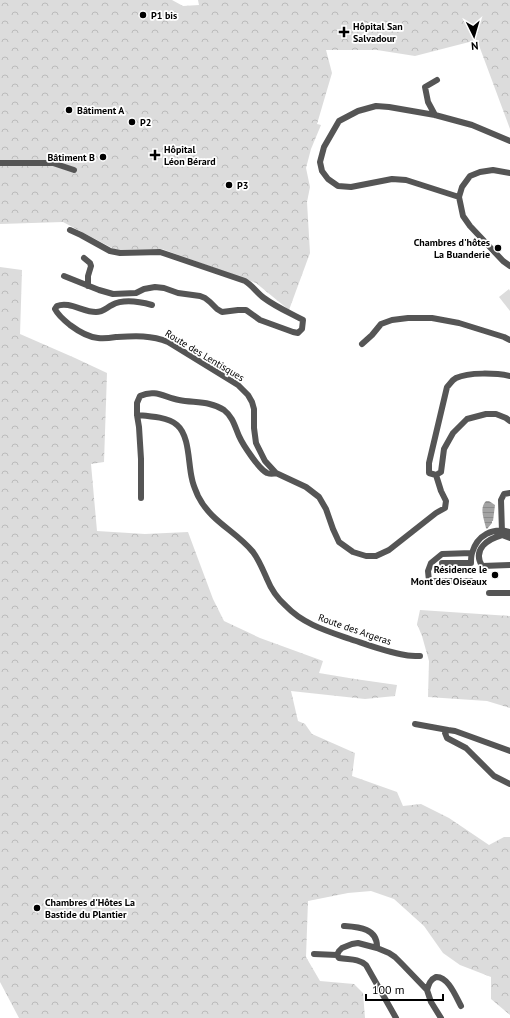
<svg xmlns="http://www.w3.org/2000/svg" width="510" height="1018" font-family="'PT Sans',sans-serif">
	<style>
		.forest { fill: url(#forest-crowns) }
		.pitch { fill: #dcdcdc }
		.water { fill: url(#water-rules) }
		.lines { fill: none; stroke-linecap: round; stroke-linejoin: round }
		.minor { stroke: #555; stroke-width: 6 }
		.poi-dot { fill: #000; stroke: #fff; stroke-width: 1.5 }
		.labels { text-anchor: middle; stroke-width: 3.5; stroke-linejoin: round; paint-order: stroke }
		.poi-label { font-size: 10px; font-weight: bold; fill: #000; stroke: #fff; text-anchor: start }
		.street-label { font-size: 10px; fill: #000; stroke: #fff }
	</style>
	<defs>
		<pattern id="forest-crowns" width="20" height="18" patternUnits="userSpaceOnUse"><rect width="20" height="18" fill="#dcdcdc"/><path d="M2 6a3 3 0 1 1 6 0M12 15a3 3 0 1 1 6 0" fill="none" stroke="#bbb"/></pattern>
		<pattern id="water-rules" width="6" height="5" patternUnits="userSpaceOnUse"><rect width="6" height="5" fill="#a3a3a3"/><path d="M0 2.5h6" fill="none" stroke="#8b8b8b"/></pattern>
	</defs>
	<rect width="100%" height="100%" fill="#fff"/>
	<path class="forest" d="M0,0h172l11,6 16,-1 -1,-5h312v129l-33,-89 -62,16 -38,-6h-51l6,23 -15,51 4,1 -10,24 -5,19 4,19 -3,15 3,51 -21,57 -33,-27 -94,-34 -46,1 -53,-28 -63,2z
		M0,267l22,3 -2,64 55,24 32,15 -3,89 -13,2 6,67 48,3 43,-2 25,67 11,22 36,17 63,23 -4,12 36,6 42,6 -2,11 -30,3 -74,-8 7,30 7,3 7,10 43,19 -3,23 45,16 6,14 18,-2 28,14 40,27 15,-8h6v178l-19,-16v-22l-31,-12 -17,-12 -19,-27 -30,-27 -23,-8 -23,2 -40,8 -2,56 14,24 34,3 9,9 2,25h-346l-19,-36z
		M420,610l90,6v92l-23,-7 -59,-4 1,-36 -7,-25 -5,-12z"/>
	<path class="pitch" d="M509,289l1,2v20l-11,-14z"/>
	<path class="water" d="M486,501h3l6,4 -2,16h-1v2l-5,6 -1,-1c-2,-9 -7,-20 0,-27z"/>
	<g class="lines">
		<path class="minor" d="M435,115l-7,-13 -3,-15 12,-7
			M0,163h53l21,7
			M510,173l-17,-3 -13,2 -10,4 -8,11 -3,10 4,19 7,10 33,35 7,5
			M459,197l-53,-17 -14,-1 -41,8 -13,-1 -10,-7 -6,-8 -2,-9 4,-15 15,-26 19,-10 18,-5 13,1 46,8 37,10 38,16
			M84,258l6,5 1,3 -3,10v10
			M64,276l35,14 14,4 23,-1 8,-4 11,-2 9,1 14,5 22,3 5,2 5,4 7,7 5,3 16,-2h8l14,10 33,12 5,1 4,-4 1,-9c-13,-7 -27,-13 -39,-22 -7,-5 -11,-12 -19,-17l-85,-29 -40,1 -10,-2 -29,-16 -11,-5
			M152,305c-11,-3 -29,-6 -40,0 -6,3 -9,7 -16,7 -13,0 -27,-11 -39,-6l-2,3c3,6 10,12 15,16 8,6 17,12 28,13 6,1 12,0 18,-1 19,-1 35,-2 52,5l70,43 10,10 4,7 2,7v19l2,15 9,18 11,12 30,14 13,10 7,12 7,20 6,13 14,10 13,4h10l13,-6 47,-37 9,-5 1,-7 -5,-10 -5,-16
			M362,344l10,-9 9,-11 11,-4 16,-2h24l27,5 45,14 6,3
			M510,376c-14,-3 -41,-4 -54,2 -4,2 -6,6 -9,9l-18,76v10l7,2 5,-3 3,-23 9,-16 14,-14 19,-5h10l10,4 4,3
			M137,415c12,1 31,2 40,10 13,11 11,39 15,54 1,6 4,12 6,17 13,26 38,35 55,56 6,8 10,18 14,27 4,10 11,20 19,27 17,18 41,25 64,33 18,6 36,13 55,16 5,1 10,1 15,1
			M141,498v-39l-2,-32 -2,-12v-12l3,-7c15,-7 24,1 39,4 15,3 32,1 45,10 9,7 11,17 15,26 4,9 20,33 28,37 3,1 6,1 9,0
			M502,532l-1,-32 3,-6 6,-1
			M510,538l-8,-3c-14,4 -30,14 -20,31l28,-1
			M442,563h29c0,-3 0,-7 1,-10 5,-18 21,-26 38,-21
			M471,581h-42l-1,-10 3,-8 11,-9 30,-1
			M489,593h21
			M415,724l33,6
			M510,751l-55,-20 -7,-1 -3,3 2,5 19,10 28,28 16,8
			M344,926c14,1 34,2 33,22
			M314,954l23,1
			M427,990c1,-3 2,-7 4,-9 1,-2 3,-3 5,-4 12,-1 20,20 25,29
			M396,1018l-30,-53c-9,-7 -16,-5 -27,-7l-2,-3 2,-4 3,-3 10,-4 6,-1 19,5 12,5 6,4 7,7 25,26 4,12 10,16"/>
	</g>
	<g class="poi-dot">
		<circle cx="143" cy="15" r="4"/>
		<path d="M342 26h4v4h4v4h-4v4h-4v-4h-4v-4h4z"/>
		<circle cx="69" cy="110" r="4"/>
		<circle cx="132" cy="122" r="4"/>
		<path d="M153 149h4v4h4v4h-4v4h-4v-4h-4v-4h4z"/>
		<circle cx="103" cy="157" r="4"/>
		<circle cx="229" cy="185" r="4"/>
		<circle cx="498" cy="248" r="4"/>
		<circle cx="495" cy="575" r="4"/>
		<circle cx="37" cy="908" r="4"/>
	</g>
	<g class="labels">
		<g class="poi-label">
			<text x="151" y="19">P1 bis</text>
			<text x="353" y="30">Hôpital San<tspan x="353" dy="12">Salvadour</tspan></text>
			<text x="77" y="114">Bâtiment A</text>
			<text x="140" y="126">P2</text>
			<text x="164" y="153">Hôpital<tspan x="164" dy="12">Léon Bérard</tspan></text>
			<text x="95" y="161" text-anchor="end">Bâtiment B</text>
			<text x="237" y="189">P3</text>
			<text x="490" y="246" text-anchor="end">Chambres d'hôtes<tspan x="490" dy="12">La Buanderie</tspan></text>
			<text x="487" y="573" text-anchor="end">Résidence le<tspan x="487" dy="12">Mont des Oiseaux</tspan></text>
			<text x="45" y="906">Chambres d'Hôtes La<tspan x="45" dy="12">Bastide du Plantier</tspan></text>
		</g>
		<g class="street-label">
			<text transform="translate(205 355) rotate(31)" y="4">Route des Lentisques</text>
			<text transform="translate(355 629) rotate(19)" y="4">Route des Argeras</text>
		</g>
	</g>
	<g transform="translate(474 36) rotate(175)" stroke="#ffffff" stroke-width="3" paint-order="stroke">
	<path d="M0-3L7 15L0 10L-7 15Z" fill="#000000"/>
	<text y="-6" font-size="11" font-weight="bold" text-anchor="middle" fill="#000000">N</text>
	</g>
	<path d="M366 994v6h77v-6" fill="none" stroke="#000000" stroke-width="2"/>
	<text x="372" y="994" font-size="12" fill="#000000" stroke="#ffffff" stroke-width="3" paint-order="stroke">100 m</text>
</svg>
